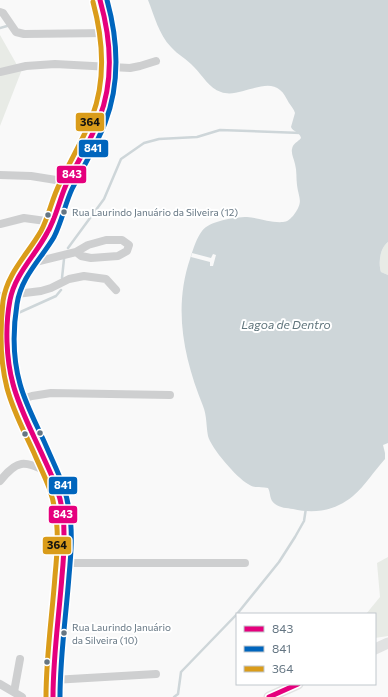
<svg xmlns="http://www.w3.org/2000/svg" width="388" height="697" font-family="Commissioner,sans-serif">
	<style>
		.green { fill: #e8ebe6 }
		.water { fill: #ced6d9 }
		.pier { fill: #f9f9f9 }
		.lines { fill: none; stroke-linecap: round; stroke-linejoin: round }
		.stream { stroke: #ced6d9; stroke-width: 2.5 }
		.street { stroke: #cecfd0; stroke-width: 8 }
		.secondary { stroke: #e1e2e2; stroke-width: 11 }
		.bus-1-casing { stroke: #fff; stroke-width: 8 }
		.bus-2-casing { stroke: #fff; stroke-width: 8 }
		.bus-3-casing { stroke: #fff; stroke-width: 8 }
		.bus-1 { stroke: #e5007d; stroke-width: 5 }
		.bus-2 { stroke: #0065bd; stroke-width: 5 }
		.bus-3 { stroke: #da9c1a; stroke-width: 5 }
		.bus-dot { fill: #657683; stroke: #fff; stroke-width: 1.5 }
		.labels { text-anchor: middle; stroke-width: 4; stroke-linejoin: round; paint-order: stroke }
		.bus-label { font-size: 10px; fill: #657683; stroke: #fff; text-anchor: start }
		.water-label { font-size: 12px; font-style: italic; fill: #60757c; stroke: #fff }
		.line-badge { stroke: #fff; stroke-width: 1.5 }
		.badge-label { font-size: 11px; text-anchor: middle; font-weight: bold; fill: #fff }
		.pale-badge-label { font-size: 11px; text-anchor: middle; font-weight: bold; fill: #111 }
	</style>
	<rect width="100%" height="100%" fill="#f9f9f9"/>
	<path class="green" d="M0,35l21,37 -21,54z
		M388,242v33l-7,-3c-3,-9 -1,-24 7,-30z
		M388,557v79l-13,2v-24h-9l14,-17 -3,-34z"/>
	<path class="water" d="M148,0h240v242c-8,6 -10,21 -7,30l7,3v168l-5,2 2,8v6c-11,12 -20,27 -32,37 -18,15 -39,18 -60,13 -6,-1 -13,-1 -18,-5 -6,-4 -4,-11 -7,-16 -7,-2 -13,1 -20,-4 -11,-6 -37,-36 -40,-48 -2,-10 -1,-20 -5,-30 -19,-47 -30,-97 -13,-147 3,-9 6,-20 12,-28 7,-10 33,-14 45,-14 12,1 24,6 36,5 4,0 7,-3 10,-6 11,-15 6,-16 4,-31 -1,-7 0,-14 -2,-21 -1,-5 -4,-10 -3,-15 1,-6 6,-7 9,-11 -1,-6 -8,-6 -10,-11l4,-14c-1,-4 -4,-7 -6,-10 -3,-5 -5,-10 -9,-13 -15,-13 -41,9 -59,2 -12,-4 -18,-16 -27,-25 -7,-8 -16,-12 -23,-20 -12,-12 -17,-32 -23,-47z"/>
	<path class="pier" d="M192,253l19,5 2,-4 3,1 -3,11h-3v-4l-19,-5z"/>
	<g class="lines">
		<path class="stream" d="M0,28l7,-2
			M68,248l36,-49 17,-40 23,-16 15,-4 38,-2 23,-7 81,3
			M62,278l2,-19
			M16,314l40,-18 5,-6
			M237,614l42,-52 16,-25 9,-16 2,-13
			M174,697l4,-3 3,-22 56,-58"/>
		<path class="street" d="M0,12l3,1 13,19 8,2 83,-1
			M0,72l26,-6 29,-2 75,4 10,-2 16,-5
			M0,175l31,1 25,4 13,-1
			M0,224l24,-6 29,4
			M27,264l49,-12 12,-7 18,-5h16l7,5 -2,6 -9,5 -27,2 -10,-2 -5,-4
			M0,296l41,-5 10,-3 18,-9 15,-3 22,3 10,11
			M19,400l13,-4 19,-3 119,2
			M0,481c19,-24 25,-19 51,-8
			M63,563h182
			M53,680l103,-6
			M0,684l22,13
			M14,692l6,-33"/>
		<path class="secondary" d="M375,649l13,-6
			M53,697v-17c2,-29 5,-59 8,-89 2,-30 6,-60 0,-89 -3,-18 -12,-34 -20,-50 -9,-22 -21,-44 -28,-67 -6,-24 -7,-60 -3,-85 5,-25 24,-44 37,-66 8,-15 11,-31 18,-46 12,-26 28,-51 37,-78 11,-32 8,-78 -2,-110
			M269,697l29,-13"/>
		<defs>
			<path id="bus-1" d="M53,697c0,-40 6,-81 9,-121 2,-21 3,-42 1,-62 -3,-23 -13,-42 -22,-62 -10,-22 -22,-45 -28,-68 -7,-26 -8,-58 -3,-84 5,-26 25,-44 37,-67 9,-15 12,-32 19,-48 11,-22 24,-43 33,-66 15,-38 12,-80 1,-119
				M269,697l29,-13"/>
			<path id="bus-2" d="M60,697c0,-40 6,-81 9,-121 2,-22 4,-44 0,-66 -3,-23 -13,-41 -22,-62 -9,-21 -21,-42 -27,-64 -7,-25 -7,-55 -3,-80 4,-27 24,-45 37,-67 8,-16 11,-33 18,-48 11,-22 24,-43 33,-66 15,-39 13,-83 2,-123"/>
			<path id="bus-3" d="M46,697c0,-40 6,-80 9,-121 2,-21 4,-44 0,-65 -3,-22 -13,-39 -21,-58 -10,-22 -21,-42 -27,-65 -7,-27 -7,-59 -4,-87 4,-28 25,-47 38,-70 8,-15 11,-33 19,-48 10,-22 23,-43 32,-66 14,-37 11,-78 1,-115"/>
		</defs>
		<use href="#bus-1" class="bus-1-casing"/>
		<use href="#bus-2" class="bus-2-casing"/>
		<use href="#bus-3" class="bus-3-casing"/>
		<use href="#bus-1" class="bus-1"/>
		<use href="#bus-2" class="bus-2"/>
		<use href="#bus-3" class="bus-3"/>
	</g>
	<g class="bus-dot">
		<circle cx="64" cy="212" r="3.5"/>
		<circle cx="48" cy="215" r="3.5"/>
		<circle cx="40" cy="433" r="3.5"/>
		<circle cx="25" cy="434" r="3.5"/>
		<circle cx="64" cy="633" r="3.5"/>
		<circle cx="47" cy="662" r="3.5"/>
	</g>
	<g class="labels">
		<g class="bus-label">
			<text x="72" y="216">Rua Laurindo Januário da Silveira (12)</text>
			<text x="72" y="631">Rua Laurindo Januário<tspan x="72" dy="13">da Silveira (10)</tspan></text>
		</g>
		<g class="water-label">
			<text x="286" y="329">Lagoa de Dentro</text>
		</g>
	</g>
	<g class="line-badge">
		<rect x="75" y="112" width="30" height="20" rx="4" fill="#da9c1a"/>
		<rect x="78" y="139" width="31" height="19" rx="4" fill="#0065bd"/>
		<rect x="56" y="165" width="31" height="19" rx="4" fill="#e5007d"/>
		<rect x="48" y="476" width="30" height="19" rx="4" fill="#0065bd"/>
		<rect x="48" y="505" width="30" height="19" rx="4" fill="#e5007d"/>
		<rect x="42" y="536" width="30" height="19" rx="4" fill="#da9c1a"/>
	</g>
	<g class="badge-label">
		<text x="93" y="152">841</text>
		<text x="72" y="178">843</text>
		<text x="63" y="489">841</text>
		<text x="63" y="518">843</text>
	</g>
	<g class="pale-badge-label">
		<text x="90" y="126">364</text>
		<text x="57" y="549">364</text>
	</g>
	<rect x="236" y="613" width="140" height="72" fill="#ffffff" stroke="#c1c8cd"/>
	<rect x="244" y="626" width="20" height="6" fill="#e5007d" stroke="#c1c8cd"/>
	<text x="272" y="633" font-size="12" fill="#657683">843</text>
	<rect x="244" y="646" width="20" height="6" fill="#0065bd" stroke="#c1c8cd"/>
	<text x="272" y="653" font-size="12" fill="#657683">841</text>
	<rect x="244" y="666" width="20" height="6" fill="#da9c1a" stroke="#c1c8cd"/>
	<text x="272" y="673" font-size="12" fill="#657683">364</text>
</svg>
